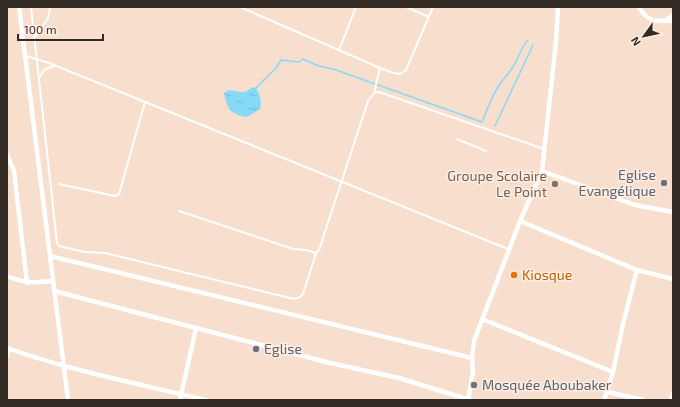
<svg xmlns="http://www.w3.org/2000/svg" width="680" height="407" font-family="'Exo 2',sans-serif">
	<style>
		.water { fill: url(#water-ripples) }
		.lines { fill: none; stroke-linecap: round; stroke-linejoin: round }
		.stream { stroke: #86daf7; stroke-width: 1.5 }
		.lane { stroke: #fff; stroke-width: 2 }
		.street { stroke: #fff; stroke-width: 4.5 }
		.worship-dot { fill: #6b7280; stroke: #fceee3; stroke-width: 1.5 }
		.education-dot { fill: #8d6e63; stroke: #fceee3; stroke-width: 1.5 }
		.food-dot { fill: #e8710a; stroke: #fceee3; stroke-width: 1.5 }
		.labels { text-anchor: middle; stroke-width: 3; stroke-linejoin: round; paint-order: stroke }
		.worship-label { font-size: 14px; fill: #5b616d; stroke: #fceee3; text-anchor: start }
		.education-label { font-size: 14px; fill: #785e54; stroke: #fceee3; text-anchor: end }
		.food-label { font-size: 14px; fill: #c56008; stroke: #fceee3; text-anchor: start }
	</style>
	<defs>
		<pattern id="water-ripples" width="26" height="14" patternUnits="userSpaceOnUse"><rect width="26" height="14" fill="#86daf7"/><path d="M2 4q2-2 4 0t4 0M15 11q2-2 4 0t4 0" fill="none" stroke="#74bbd4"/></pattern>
	</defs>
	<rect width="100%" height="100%" fill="#f7decd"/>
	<path class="water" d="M252,87l4,1c4,7 6,13 4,21l-13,8c-17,-3 -20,-8 -23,-24 7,-6 12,0 19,-1 3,0 7,-3 9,-5z"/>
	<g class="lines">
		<path class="stream" d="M256,88l20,-20 5,-8 18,2 4,-3 13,6 20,5 146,52c5,-13 10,-25 17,-37 5,-7 11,-12 15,-20 5,-8 8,-19 14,-25
			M495,126l38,-81"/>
		<path class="lane" d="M31,7l26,236 2,3 26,6 20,1 189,46 6,-2 3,-3 13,-41
			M240,7l140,61 14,5 6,1 6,-4 27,-63
			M406,7l23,10
			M35,37l13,-19 2,-11
			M339,50l17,-43
			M26,56l23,7 459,186
			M40,77l4,-7 10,-4
			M374,93l6,-25
			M457,139l29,12
			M59,184l56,12 4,-2 26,-92
			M179,211l114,38 14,1 9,3 3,-3 49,-149 6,-8 5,-1 165,57"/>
		<path class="street" d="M19,7l49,393
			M639,7c10,17 16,13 34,14
			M665,21l8,-6
			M7,155l7,16 13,112
			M542,171l93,34 38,7
			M520,221l117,49 36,9
			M50,256l422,102
			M7,276c15,7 28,7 45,5
			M54,291l276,72 69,15 71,22
			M482,319l131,53
			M7,348c65,23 132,36 199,52
			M7,356l1,-8
			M608,392l35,8
			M180,400l16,-72
			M468,400l5,-29 -1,-13 2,-17 46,-120 22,-50 14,-130 2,-34
			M604,400l9,-28 10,-48 14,-54
			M671,400l2,-7"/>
	</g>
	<g class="worship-dot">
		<circle cx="664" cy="183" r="4"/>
		<circle cx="256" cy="349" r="4"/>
		<circle cx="474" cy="385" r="4"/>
	</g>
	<circle class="education-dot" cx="555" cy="184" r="4"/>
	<circle class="food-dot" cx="514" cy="275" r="4"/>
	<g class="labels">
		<g class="worship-label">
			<text x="656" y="180" text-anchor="end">Eglise<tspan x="656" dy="16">Evangélique</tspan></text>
			<text x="264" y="354">Eglise</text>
			<text x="482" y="390">Mosquée Aboubaker</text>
		</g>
		<g class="education-label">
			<text x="547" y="181">Groupe Scolaire<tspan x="547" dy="16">Le Point</tspan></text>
		</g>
		<g class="food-label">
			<text x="522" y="280">Kiosque</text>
		</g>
	</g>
	<rect width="680" height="407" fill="none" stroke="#342b24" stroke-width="16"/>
	<g transform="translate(644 36) rotate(237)" stroke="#fceee3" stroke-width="3" paint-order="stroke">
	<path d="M0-3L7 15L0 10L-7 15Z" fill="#342b24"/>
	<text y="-6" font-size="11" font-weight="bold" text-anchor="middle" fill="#342b24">N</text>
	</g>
	<path d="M18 34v6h85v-6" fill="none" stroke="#342b24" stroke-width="2"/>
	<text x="24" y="34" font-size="12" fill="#342b24" stroke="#fceee3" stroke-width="3" paint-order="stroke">100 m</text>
</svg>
